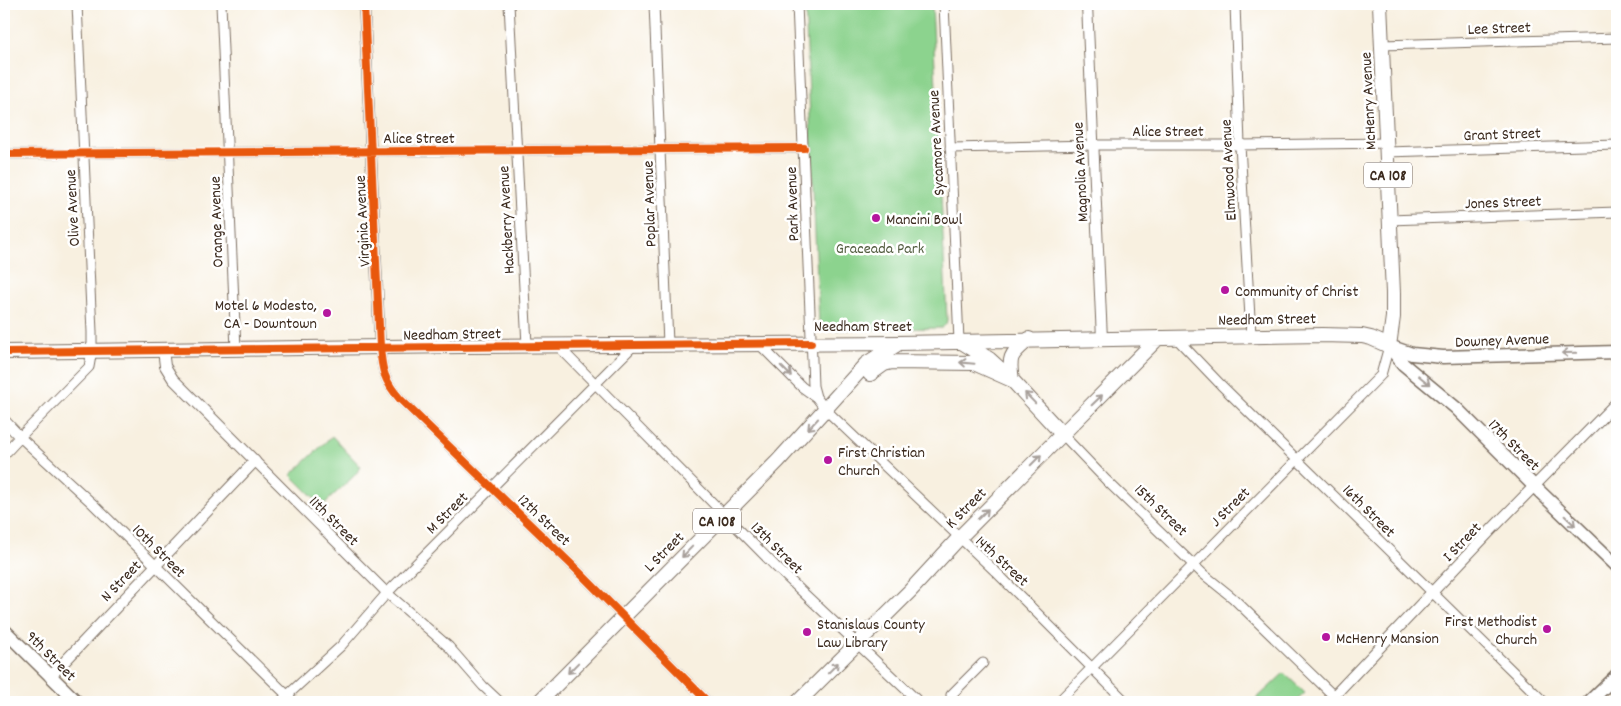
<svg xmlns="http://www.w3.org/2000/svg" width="1621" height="706" font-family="Dekko,sans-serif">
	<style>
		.green { fill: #8cd38e; stroke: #647e56 }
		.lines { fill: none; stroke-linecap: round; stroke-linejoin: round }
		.minor-casing { stroke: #7d6f62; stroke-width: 11 }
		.tertiary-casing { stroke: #7d6f62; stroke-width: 12 }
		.secondary-casing { stroke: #7d6f62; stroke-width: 15 }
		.primary-casing { stroke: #7d6f62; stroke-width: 16 }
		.minor { stroke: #fff; stroke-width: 9 }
		.tertiary { stroke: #fff; stroke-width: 10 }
		.secondary { stroke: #fff; stroke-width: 12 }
		.primary { stroke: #fff; stroke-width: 14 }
		.cycleway-casing { stroke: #fff; stroke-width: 11 }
		.cycleway { stroke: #e8590c; stroke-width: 8 }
		.oneway { stroke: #a79f9a }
		.poi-dot { fill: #b5179e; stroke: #fff; stroke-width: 2 }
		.labels { text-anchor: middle; stroke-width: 5; stroke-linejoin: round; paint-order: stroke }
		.shield { fill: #fff; stroke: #766a62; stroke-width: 1 }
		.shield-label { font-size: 15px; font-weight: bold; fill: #3b2a1e }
		.street-label { font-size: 16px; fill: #3b2a1e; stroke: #fff }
		.poi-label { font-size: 16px; fill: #3b2a1e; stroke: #fff; text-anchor: start }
		.park-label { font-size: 16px; fill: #535d40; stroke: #fff }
	</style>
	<rect width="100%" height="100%" fill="#fff"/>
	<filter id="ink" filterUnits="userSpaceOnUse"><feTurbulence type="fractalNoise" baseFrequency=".02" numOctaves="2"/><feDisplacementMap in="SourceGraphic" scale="10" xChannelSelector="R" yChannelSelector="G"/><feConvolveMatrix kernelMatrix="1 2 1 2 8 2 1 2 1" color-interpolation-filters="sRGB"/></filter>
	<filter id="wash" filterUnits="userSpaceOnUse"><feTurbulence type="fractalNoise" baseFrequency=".0096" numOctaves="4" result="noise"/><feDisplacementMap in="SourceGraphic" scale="20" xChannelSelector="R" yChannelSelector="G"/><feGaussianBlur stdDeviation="1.12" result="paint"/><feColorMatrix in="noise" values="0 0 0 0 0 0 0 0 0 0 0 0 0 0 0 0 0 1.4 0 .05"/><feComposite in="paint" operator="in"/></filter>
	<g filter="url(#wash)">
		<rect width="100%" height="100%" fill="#f8f0e0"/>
		<path class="green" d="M805,4h127l15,316 -1,4 -4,4 -115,2 -5,-2 -3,-4z
			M332,436l29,31 -7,9 -32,30 -31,-31z
			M1284,673l21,20 -10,9h-42z"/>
	</g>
	<g filter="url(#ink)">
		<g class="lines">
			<defs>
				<path id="minor" d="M77,4l15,328v18l-3,17 -69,70 73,67 201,198
					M221,4l15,345
					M509,4l18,341
					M654,4l14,340
					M797,4l15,356 1,26 3,11
					M944,4l15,337
					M1235,4l5,141 11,190
					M1382,45l235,-7
					M950,148l143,-3h147l147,-2
					M1387,152l230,-7
					M4,154l800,-6
					M1389,220l228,-8
					M1176,338l45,47 323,317
					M758,343l44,44 14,10 10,13 172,164 128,128
					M557,345l218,221 144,136
					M380,347c2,23 4,34 20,52l174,168 134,135
					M1062,434l44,46 96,93 31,25 107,104
					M255,461l132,132 62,54 34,39 17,16
					M280,702l61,-56 46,-53 247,-248
					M954,702l-3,-7 32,-32
					M1058,702l323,-327 8,-29"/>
				<path id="tertiary" d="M364,4l16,343
					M1087,4l15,335
					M4,420l16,17 -16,17
					M50,677l205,-216 -82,-82 -8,-13 -2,-16
					M1328,702l166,-175 123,-125"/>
				<path id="secondary" d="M1389,346l14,18 53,44 79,79 82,79
					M1389,346l23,8 31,3 174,-5
					M4,630l73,72
					M1589,702l28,-27"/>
				<path id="primary" d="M960,341l29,18 23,21 50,54
					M4,352l458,-6 437,-3 423,-8 40,1 9,2 18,8 4,-29v-24l-13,-289
					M870,374l14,-10 8,-2 82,1 38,17c-4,-25 -1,-25 17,-41
					M539,702l239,-241 88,-97 33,-21
					M798,702l112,-111 49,-53 199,-200"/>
			</defs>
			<use href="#minor" class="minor-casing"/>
			<use href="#tertiary" class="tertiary-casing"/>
			<use href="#secondary" class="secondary-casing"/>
			<use href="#primary" class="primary-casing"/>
			<use href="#minor" class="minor"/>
			<use href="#tertiary" class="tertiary"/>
			<use href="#secondary" class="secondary"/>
			<use href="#primary" class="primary"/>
			<defs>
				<path id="cycleway" d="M364,4l16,343c2,23 4,34 20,52l174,168 134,135
					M4,154l800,-6
					M4,352l807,-9"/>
			</defs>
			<use href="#cycleway" class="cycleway-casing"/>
			<use href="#cycleway" class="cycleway"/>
		</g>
		<defs><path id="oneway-shaft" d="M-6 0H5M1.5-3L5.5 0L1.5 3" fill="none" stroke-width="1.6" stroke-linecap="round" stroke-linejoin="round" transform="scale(1.25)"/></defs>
		<g class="oneway">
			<use href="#oneway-shaft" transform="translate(1569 353) rotate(179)"/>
			<use href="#oneway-shaft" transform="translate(967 363) rotate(-175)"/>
			<use href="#oneway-shaft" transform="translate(786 371) rotate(45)"/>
			<use href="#oneway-shaft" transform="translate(1424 380) rotate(39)"/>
			<use href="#oneway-shaft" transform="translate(1030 398) rotate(-134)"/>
			<use href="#oneway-shaft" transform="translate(1097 400) rotate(-44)"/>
			<use href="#oneway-shaft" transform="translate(813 424) rotate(133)"/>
			<use href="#oneway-shaft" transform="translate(1036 460) rotate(-45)"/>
			<use href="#oneway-shaft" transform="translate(983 514) rotate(-45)"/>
			<use href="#oneway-shaft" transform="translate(1570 521) rotate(44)"/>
			<use href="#oneway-shaft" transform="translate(687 552) rotate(134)"/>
			<use href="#oneway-shaft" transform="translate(573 668) rotate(134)"/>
			<use href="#oneway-shaft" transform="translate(833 668) rotate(-46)"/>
		</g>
	</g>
	<g class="poi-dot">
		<circle cx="876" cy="218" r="5"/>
		<circle cx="1225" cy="290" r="5"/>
		<circle cx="327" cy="313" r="5"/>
		<circle cx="828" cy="460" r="5"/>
		<circle cx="1547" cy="629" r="5"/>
		<circle cx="807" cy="632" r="5"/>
		<circle cx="1326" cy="637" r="5"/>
	</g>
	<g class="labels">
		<g class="shield">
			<rect x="1364" y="162.5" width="48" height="25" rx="4"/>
			<rect x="693" y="508.5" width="48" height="25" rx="4"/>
		</g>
		<g class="shield-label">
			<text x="1388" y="180">CA 108</text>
			<text x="717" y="526">CA 108</text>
		</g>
		<g class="street-label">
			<text transform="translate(1499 27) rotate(-2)" y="6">Lee Street</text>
			<text transform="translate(1367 101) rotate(-93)" y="6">McHenry Avenue</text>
			<text x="1168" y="136">Alice Street</text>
			<text transform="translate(1502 133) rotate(-2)" y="6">Grant Street</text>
			<text x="419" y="143">Alice Street</text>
			<text transform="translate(935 143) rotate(-93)" y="6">Sycamore Avenue</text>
			<text transform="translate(1227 170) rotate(-93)" y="6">Elmwood Avenue</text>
			<text transform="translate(1079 172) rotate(-93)" y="6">Magnolia Avenue</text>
			<text transform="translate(1503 201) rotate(-2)" y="6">Jones Street</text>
			<text transform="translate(648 204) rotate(-92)" y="6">Poplar Avenue</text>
			<text transform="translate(791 204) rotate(-92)" y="6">Park Avenue</text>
			<text transform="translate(71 208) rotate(-93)" y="6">Olive Avenue</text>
			<text transform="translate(505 220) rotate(-93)" y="6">Hackberry Avenue</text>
			<text transform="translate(361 221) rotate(-93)" y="6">Virginia Avenue</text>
			<text transform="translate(215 222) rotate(-92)" y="6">Orange Avenue</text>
			<text transform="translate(1267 318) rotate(-1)" y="6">Needham Street</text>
			<text x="863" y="331">Needham Street</text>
			<text transform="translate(452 333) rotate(-1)" y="6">Needham Street</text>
			<text transform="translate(1502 339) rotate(-2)" y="6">Downey Avenue</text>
			<text transform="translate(1515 444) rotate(45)" y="6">17th Street</text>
			<text transform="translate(1229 506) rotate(-45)" y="6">J Street</text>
			<text transform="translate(965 507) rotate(-45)" y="6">K Street</text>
			<text transform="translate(1162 509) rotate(44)" y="6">15th Street</text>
			<text transform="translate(1370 510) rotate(45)" y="6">16th Street</text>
			<text transform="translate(446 512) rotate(-45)" y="6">M Street</text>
			<text transform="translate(545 519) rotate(44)" y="6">12th Street</text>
			<text transform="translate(335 520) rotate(45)" y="6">11th Street</text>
			<text transform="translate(1461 541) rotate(-46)" y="6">I Street</text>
			<text transform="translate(778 547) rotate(45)" y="6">13th Street</text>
			<text transform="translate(160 550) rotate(45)" y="6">10th Street</text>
			<text transform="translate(663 551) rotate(-45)" y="6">L Street</text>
			<text transform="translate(1003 560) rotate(43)" y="6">14th Street</text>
			<text transform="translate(120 580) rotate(-46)" y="6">N Street</text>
			<text transform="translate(52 655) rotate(45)" y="6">9th Street</text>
		</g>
		<g class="poi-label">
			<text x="886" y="224">Mancini Bowl</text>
			<text x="1235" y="296">Community of Christ</text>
			<text x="317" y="310" text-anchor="end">Motel 6 Modesto,<tspan x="317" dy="18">CA - Downtown</tspan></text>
			<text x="838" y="457">First Christian<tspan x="838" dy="18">Church</tspan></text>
			<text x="1537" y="626" text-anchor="end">First Methodist<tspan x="1537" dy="18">Church</tspan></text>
			<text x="817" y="629">Stanislaus County<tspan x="817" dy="18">Law Library</tspan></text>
			<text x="1336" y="643">McHenry Mansion</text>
		</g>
		<g class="park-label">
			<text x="880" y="253">Graceada Park</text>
		</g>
	</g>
	<rect width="1621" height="706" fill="none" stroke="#fff" stroke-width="20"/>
</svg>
